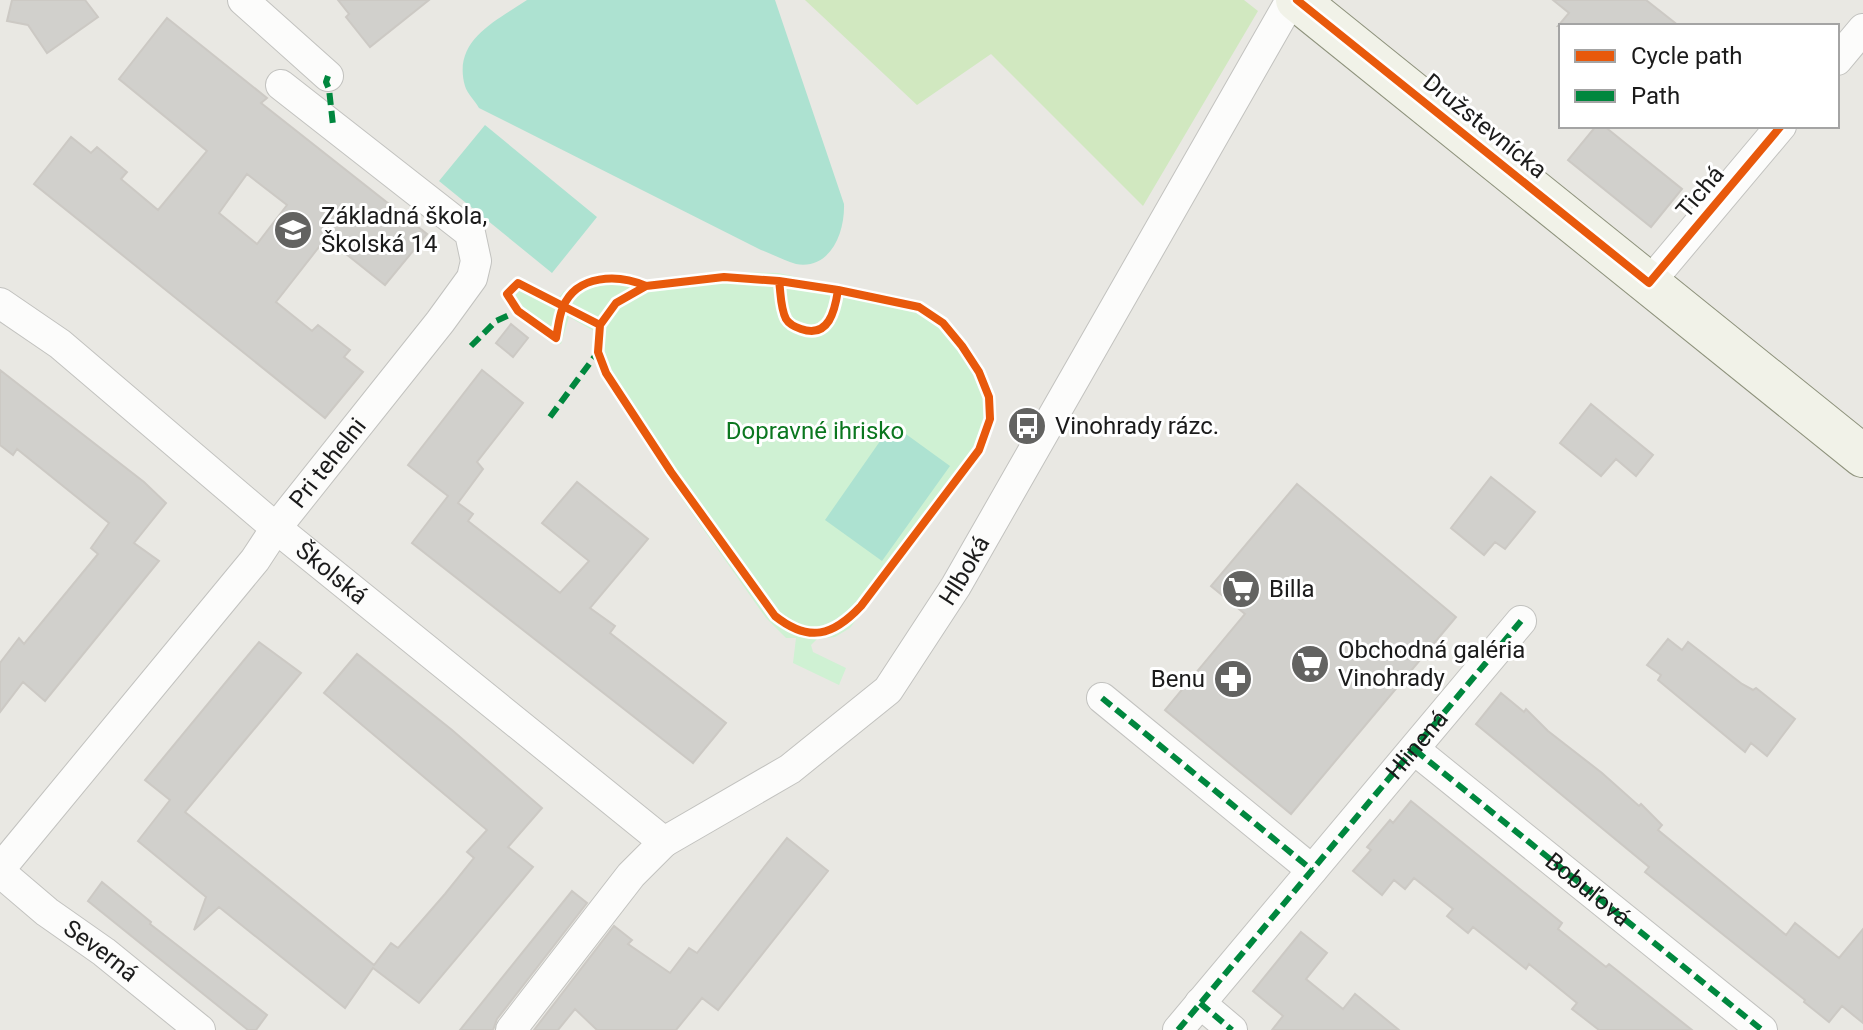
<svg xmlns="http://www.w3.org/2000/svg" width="1863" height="1030" font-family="Roboto,sans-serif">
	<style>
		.grass { fill: #d1e8c0 }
		.park { fill: #cff1d3 }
		.pitch { fill: #ade2d1 }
		.building { fill: #d1d0cc; stroke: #ccc9c4; stroke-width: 2; fill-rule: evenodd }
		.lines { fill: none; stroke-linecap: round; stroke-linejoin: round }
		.minor-casing { stroke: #c2c2bf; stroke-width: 32 }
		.secondary-casing { stroke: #8e927c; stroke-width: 44 }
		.minor { stroke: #fcfcfb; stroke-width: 30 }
		.secondary { stroke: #f1f2e8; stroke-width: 42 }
		.quiet { stroke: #00873e; stroke-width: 6; stroke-dasharray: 12 6; stroke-linecap: butt }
		.cycleway-casing { stroke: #fff; stroke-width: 13 }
		.cycleway { stroke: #e8590c; stroke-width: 8 }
		.labels { text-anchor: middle; stroke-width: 6; stroke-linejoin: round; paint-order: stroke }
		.street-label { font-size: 24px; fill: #1b1b1b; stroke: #fff }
		.poi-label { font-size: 24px; fill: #1b1b1b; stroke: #fff; text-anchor: start }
		.park-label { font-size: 24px; fill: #0b771f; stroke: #fff }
	</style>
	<rect width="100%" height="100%" fill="#e9e8e3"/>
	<path class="grass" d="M805,0h439l14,11 -115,195 -152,-152 -74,51z"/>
	<path class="park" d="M720,272l58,1 143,30 22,17 26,28 19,35 7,40 -11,29 -134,176 -15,9 -18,2 -6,6 2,7 33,16 -7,17 -46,-22 3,-25h-10l-20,-20 -103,-146 -70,-115 1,-26 -25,-14 -8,27c-22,-9 -46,-27 -59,-47l4,-12c17,-11 36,4 53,12l5,-6 32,-15 26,-3 32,9z"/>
	<path class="pitch" d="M527,0h248l69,204c1,28 -13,66 -48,60 -11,-3 -24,-10 -35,-14l-282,-142c-4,-7 -12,-15 -14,-22 -13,-46 31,-65 62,-86z
		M485,125l112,92 -45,56 -113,-92z
		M892,424l58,42 -68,95 -57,-41z"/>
	<path class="building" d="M12,0h73l13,17 -51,36 -19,-28 -21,-4z
		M338,0h91l-59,47 -24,-30 3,-3z
		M1553,0h93l33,26h-121l11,-13z
		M167,18l100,80 -6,5 166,131 -42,51 -59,-47 -50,64 36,29 6,-6 32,25 -6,7 19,15 -38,46 -291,-234 37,-47 20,16 6,-6 30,25 -6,7 37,31 49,-59 -88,-72zM247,174l40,31 -30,39 -38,-31z
		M1596,126h8l78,63 -31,38 -83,-67z
		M511,324l17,14 -15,19 -17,-14z
		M0,370l144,112 22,21 -32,40 25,18 -114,140 -22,-19 -23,30v-49l19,-25 5,6 74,-90 -7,-6 18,-25 -92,-74 -4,6 -13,-10z
		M482,370l41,33 -46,59 6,7 -25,34 15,11 -5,7 92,72 29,-32 -47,-38 35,-41 71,57 -58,69 25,18 -5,7 116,90 -33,40 -281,-220 36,-47 -40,-31z
		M1591,404l62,51 -17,21 -20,-17 -15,17 -41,-33z
		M1491,477l44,35 -30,37 -10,-7 -11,13 -33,-27z
		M1297,484l159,133 -165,197 -126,-104 80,-96 -34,-28z
		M1668,639l14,11 6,-8 54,42 11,6 3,-2 39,31 -28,37 -16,-13 -6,9 -87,-72 3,-5 -14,-10z
		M259,642l42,31 -116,139 189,153 17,-22 7,5 47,-54 29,-36 -7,-6 20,-22 -163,-137 33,-39 95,76 90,78 -34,39 25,20 -114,136 -46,-35 -28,40 -126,-101 -25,23 12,-33 -68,-56 32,-41 -25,-20z
		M1501,693l23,19 2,-3 22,22 54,42 37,33 2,-2 21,21 -4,5 128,105 9,-12 44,35 24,-29v94l-21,-17 -13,16 -25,-20 1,-2 -160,-128 4,-5 -173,-143z
		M1411,801l151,122 -4,6 48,38 3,-3 83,66h-93l-27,-21 5,-6 -48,-39 -3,5 -53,-42 -5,6 -21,-17 6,-7 -39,-31 -9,11 -11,-9 -12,15 -29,-24 18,-21 -4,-3 23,-27 3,3z
		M787,838l41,33 -110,139 -16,-12 -26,32h-79l-22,-21 -17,21h-24l80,-104 18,14 -4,4 42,29 19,-25 8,5z
		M102,882l49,40 -1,2 117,91 -11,15h-8l-160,-129z
		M572,891l15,12 -90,116 -4,11h-33z
		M1301,932l26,21 -21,26 37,30 12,-15 44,36h-127l11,-14 -30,-25z"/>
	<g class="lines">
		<defs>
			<g id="minor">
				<path d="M243,0l85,76"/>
				<path d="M1837,60l26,-31"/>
				<path d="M1649,283l132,-157"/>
				<path id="s1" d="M0,303l60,41 216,184 388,314"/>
				<path d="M1102,698l210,172"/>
				<path d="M1415,750l347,280"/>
				<path id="s2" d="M0,869l255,-309 21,-32 164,-206 32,-44 4,-17 -6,-28 -189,-148"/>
				<path id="s3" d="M0,872l47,40 57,40 96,78"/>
				<path d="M1200,1003l32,27"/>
				<path id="s4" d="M511,1030l120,-155 33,-33 126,-73 98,-79 68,-104 335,-586"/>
				<path id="s5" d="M1178,1030l343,-409"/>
			</g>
			<path id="secondary" d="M1297,0l566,456"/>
		</defs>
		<use href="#minor" class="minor-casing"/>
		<use href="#secondary" class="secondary-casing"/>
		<use href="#minor" class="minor"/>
		<use href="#secondary" class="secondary"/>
		<g class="quiet">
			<path d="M328,76l-2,6 3,7 4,36"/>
			<path d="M471,346l25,-25 22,-10"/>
			<path d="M550,417l48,-65"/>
			<path d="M1102,698l210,172"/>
			<path id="s6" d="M1415,750l347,280"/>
			<path d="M1200,1003l32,27"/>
			<path d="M1178,1030l343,-409"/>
		</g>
		<defs>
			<path id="cycleway" d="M1297,0l352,283 132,-157
				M724,277l55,4 59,9 81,17 24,16 19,23 17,26 10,25 1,22 -11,31 -118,156c-28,30 -52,37 -86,10l-104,-144 -65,-99 -8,-21 2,-27 16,-22 30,-17z
				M779,281c2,12 1,26 7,38 3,5 9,8 15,10 28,10 34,-19 37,-39
				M600,325l-82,-42 -11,11 11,17 38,27c2,-10 3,-22 7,-31 14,-33 55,-33 83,-21"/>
		</defs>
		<use href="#cycleway" class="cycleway-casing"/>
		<use href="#cycleway" class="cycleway"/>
	</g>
	<defs>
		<symbol id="school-disc" viewBox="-11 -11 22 22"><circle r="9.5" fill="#636361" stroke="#fff"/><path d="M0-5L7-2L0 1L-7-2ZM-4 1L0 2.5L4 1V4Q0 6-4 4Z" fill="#fff"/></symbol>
		<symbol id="bus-disc" viewBox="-11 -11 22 22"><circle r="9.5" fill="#636361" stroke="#fff"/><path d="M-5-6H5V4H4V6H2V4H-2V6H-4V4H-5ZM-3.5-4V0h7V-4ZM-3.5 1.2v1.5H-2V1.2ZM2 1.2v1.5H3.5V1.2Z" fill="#fff"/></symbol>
		<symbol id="supermarket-disc" viewBox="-11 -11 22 22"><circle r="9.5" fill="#636361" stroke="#fff"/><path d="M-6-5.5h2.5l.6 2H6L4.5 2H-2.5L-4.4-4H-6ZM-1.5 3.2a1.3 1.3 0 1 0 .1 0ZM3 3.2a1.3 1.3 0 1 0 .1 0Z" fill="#fff"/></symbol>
		<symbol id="pharmacy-disc" viewBox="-11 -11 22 22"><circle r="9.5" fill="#636361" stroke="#fff"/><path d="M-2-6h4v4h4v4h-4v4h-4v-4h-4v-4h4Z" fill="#fff"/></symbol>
	</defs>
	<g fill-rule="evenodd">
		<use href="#school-disc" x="271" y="208" width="44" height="44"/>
		<use href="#bus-disc" x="1005" y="404" width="44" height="44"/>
		<use href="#supermarket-disc" x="1219" y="567" width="44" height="44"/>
		<use href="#supermarket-disc" x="1288" y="642" width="44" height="44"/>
		<use href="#pharmacy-disc" x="1211" y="657" width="44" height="44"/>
	</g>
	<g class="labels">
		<g class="street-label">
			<text transform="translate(1485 126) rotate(39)" y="8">Družstevnícka</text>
			<text transform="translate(1700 192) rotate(-50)" y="8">Tichá</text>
			<text dy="8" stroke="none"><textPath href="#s2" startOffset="522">Pri tehelni</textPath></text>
			<text dy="8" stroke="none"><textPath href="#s4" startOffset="656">Hlboká</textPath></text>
			<text dy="8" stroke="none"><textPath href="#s1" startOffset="428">Školská</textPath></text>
			<text dy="8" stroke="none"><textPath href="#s5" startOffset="372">Hlinená</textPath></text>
			<text dy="8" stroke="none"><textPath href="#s6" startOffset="222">Bobuľová</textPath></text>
			<text dy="8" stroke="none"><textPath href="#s3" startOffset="128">Severná</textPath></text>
		</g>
		<g class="poi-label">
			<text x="321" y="224">Základná škola,<tspan x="321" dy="28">Školská 14</tspan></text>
			<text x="1055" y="434">Vinohrady rázc.</text>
			<text x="1269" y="597">Billa</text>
			<text x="1338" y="658">Obchodná galéria<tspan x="1338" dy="28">Vinohrady</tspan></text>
			<text x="1205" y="687" text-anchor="end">Benu</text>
		</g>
		<g class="park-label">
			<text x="815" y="439">Dopravné ihrisko</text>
		</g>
	</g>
	<rect x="1559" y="24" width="280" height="104" fill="#ffffff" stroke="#a4a4a4" stroke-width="2"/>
	<rect x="1575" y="50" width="40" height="12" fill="#e8590c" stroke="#a4a4a4" stroke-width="2"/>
	<text x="1631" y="64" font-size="24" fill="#1b1b1b">Cycle path</text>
	<rect x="1575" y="90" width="40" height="12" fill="#00873e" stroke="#a4a4a4" stroke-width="2"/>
	<text x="1631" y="104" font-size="24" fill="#1b1b1b">Path</text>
</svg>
